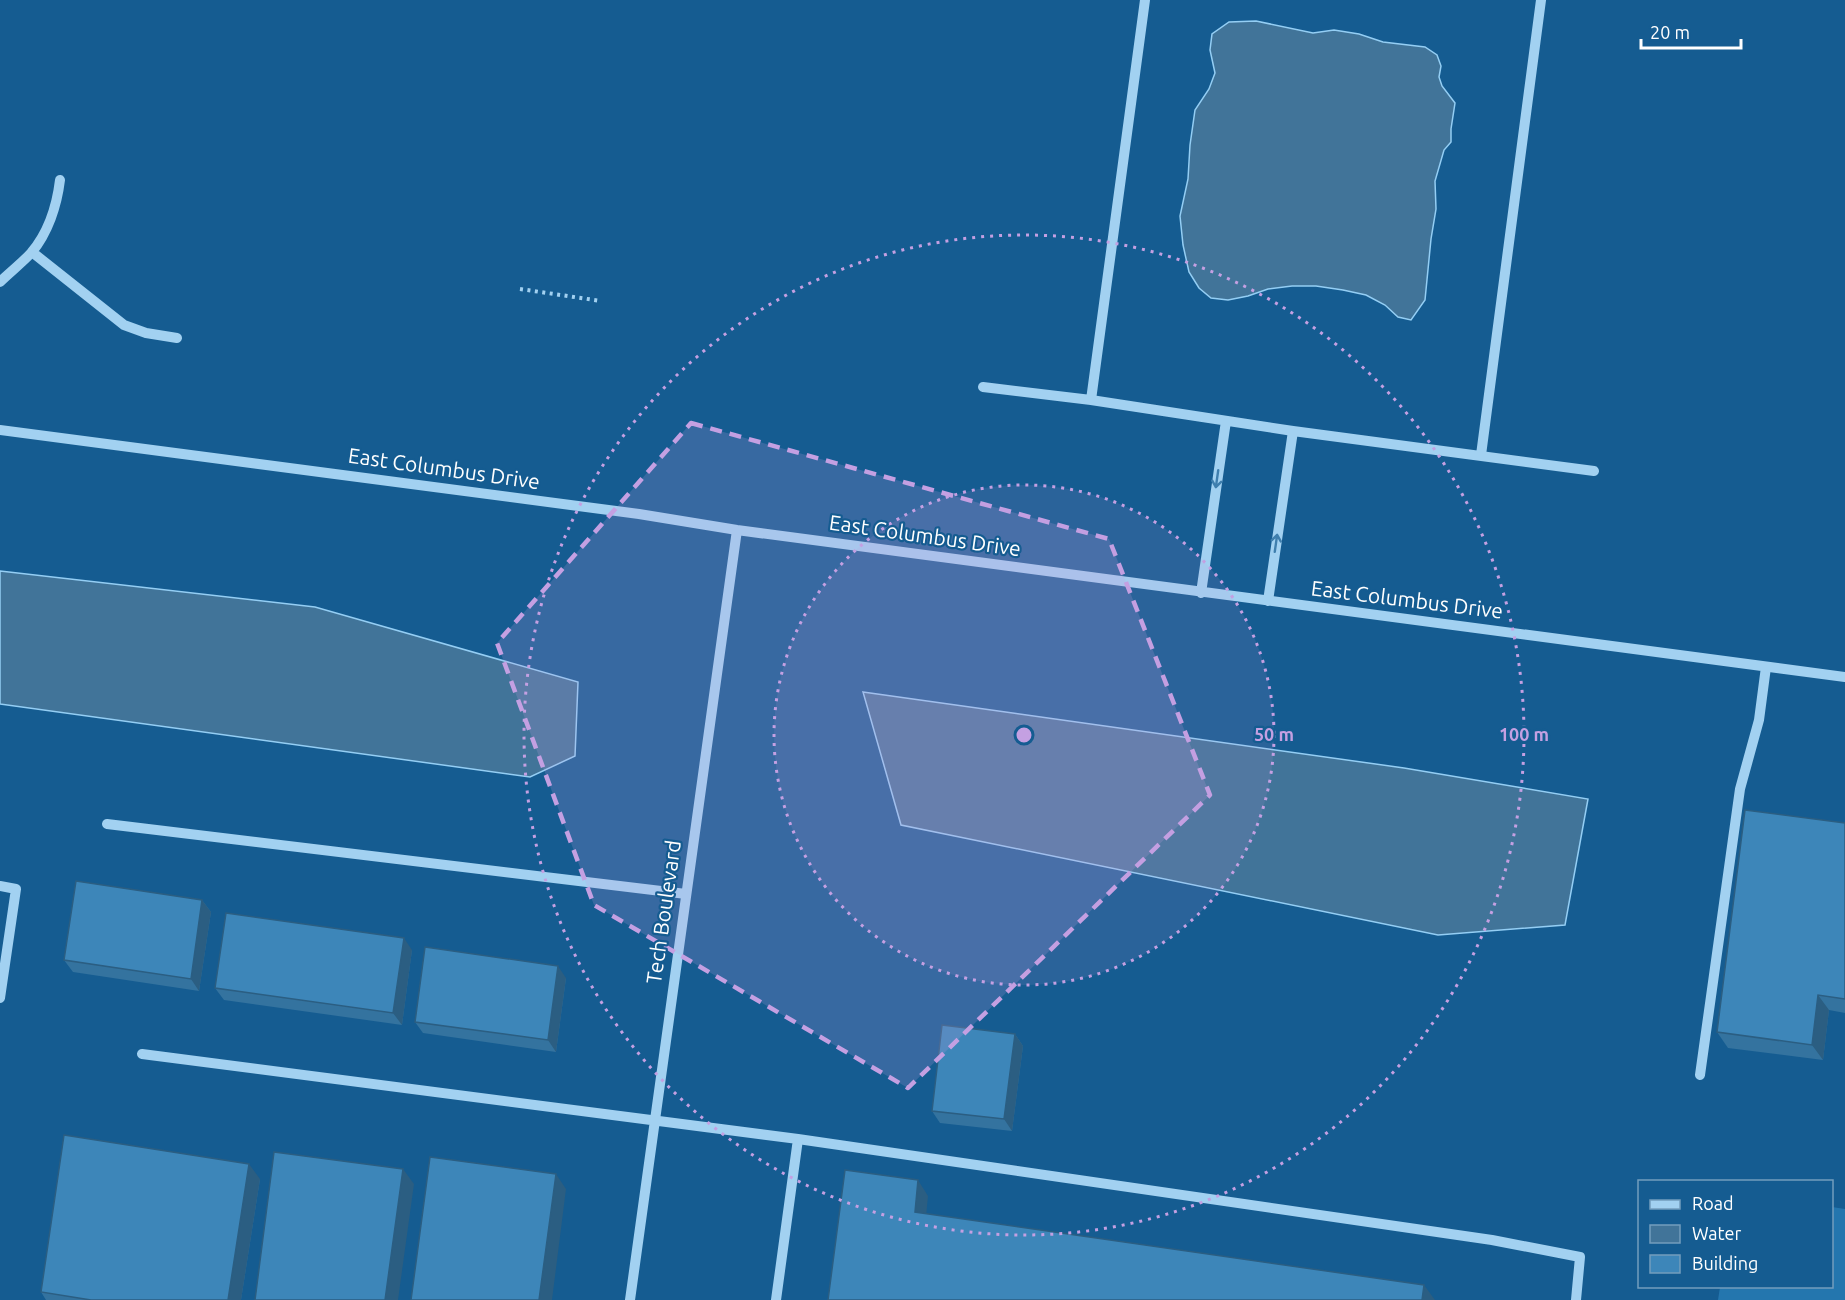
<svg xmlns="http://www.w3.org/2000/svg" width="1845" height="1300" font-family="Ubuntu,sans-serif">
	<style>
		.green { fill: #2476ae }
		.water { fill: #417499; stroke: #94cef4; stroke-width: 1.5 }
		.lines { fill: none; stroke-linecap: round; stroke-linejoin: round }
		.path { stroke: #a2d1f1; stroke-width: 4; stroke-dasharray: 3 4.5; stroke-linecap: butt }
		.minor { stroke: #a2d1f1; stroke-width: 10 }
		.wall { fill: #34739f }
		.shaded-wall { fill: #2b5e82 }
		.building { fill: #3d86b9; stroke: #2b5e82; stroke-width: 1.5 }
		.oneway { stroke: #3f7fae }
		.marked { fill: #c4a0e2; fill-opacity: 0.2; stroke: #c4a0e2; stroke-width: 4.5; stroke-dasharray: 12 8; stroke-linejoin: round }
		.ring { fill: none; stroke: #c4a0e2; stroke-width: 3; stroke-dasharray: 3 6 }
		.labels { text-anchor: middle; stroke-width: 4.5; stroke-linejoin: round; paint-order: stroke }
		.street-label { font-size: 21px; fill: #fff; stroke: #155c91 }
		.centre { fill: #c4a0e2; stroke: #155c91; stroke-width: 3 }
		.ring-label { font-size: 18px; text-anchor: middle; font-weight: bold; fill: #c4a0e2; stroke: #155c91; stroke-width: 4.5; stroke-linejoin: round; paint-order: stroke }
	</style>
	<rect width="100%" height="100%" fill="#155c91"/>
	<path class="green" d="M1832,1207l13,2v91h-127l2,-13 112,-1z"/>
	<path class="water" d="M1256,21l57,12 21,-3 25,4 24,8 42,5 12,8 4,11 -2,11 3,9 13,17 -4,26v13l-7,8 -9,31 1,28 -5,30 -6,61 -14,20 -13,-3 -13,-12 -19,-10 -23,-5 -27,-4h-24l-24,3 -20,7 -20,4 -17,-2 -12,-10 -10,-16 -6,-27 -3,-29 8,-37 2,-34 5,-35 14,-21 6,-16 -5,-23 2,-16 17,-12z
		M0,571l315,36 263,75 -3,74 -45,21 -530,-73z
		M863,692l541,76 184,31 -23,126 -127,10 -537,-110z"/>
	<g class="lines">
		<path class="path" d="M520,289l81,12"/>
		<path class="minor" d="M32,252l92,73 22,8 31,5
			M0,282c10,-10 22,-19 31,-29 17,-20 26,-48 29,-73
			M983,387l108,13 202,31 301,40
			M1091,400l54,-400
			M0,430l639,84 98,16 1108,147
			M1481,455l60,-455
			M1201,593l25,-172
			M1268,601l25,-170
			M107,824l579,70
			M0,886l16,3 -16,109
			M142,1054l656,85 -22,161
			M1700,1075l40,-286 19,-69 7,-53
			M798,1139l694,101 88,17 -4,43
			M630,1300l107,-770"/>
	</g>
	<path class="wall" d="M1845,823v190l-16,-3 -6,50 -95,-12 -11,-16z
		M202,900l9,12 -12,79 -126,-19 -9,-12z
		M412,950l-10,75 -178,-25 -9,-12z
		M566,978l-10,74 -133,-19 -8,-11z
		M1015,1034l8,12 -11,85 -72,-8 -8,-12z
		M260,1179l-19,121h-195l-5,-8z"/>
	<path class="shaded-wall" d="M202,900l9,12 -12,79 -8,-12z
		M404,938l8,12 -10,75 -9,-12z
		M558,966l8,12 -10,74 -8,-12z
		M1818,995l11,15 -6,50 -11,-15z
		M1015,1034l8,12 -11,85 -8,-12z
		M249,1164l11,15 -19,121h-13z
		M403,1169l11,15 -16,116h-13z
		M556,1174l10,15 -14,111h-13z
		M918,1180l10,16 -3,32 -10,-16z
		M1424,1285l11,15h-13z"/>
	<path class="building" d="M1745,810l100,13v176l-27,-4 -6,50 -95,-13z
		M76,881l126,19 -11,79 -127,-19z
		M226,913l178,25 -11,75 -178,-25z
		M425,947l133,19 -10,74 -133,-18z
		M942,1025l73,9 -11,85 -72,-8z
		M64,1135l185,29 -21,136h-137l-50,-8z
		M274,1152l129,17 -18,131h-130z
		M430,1157l126,17 -17,126h-128z
		M845,1170l73,10 -3,32 509,73 -2,15h-594z"/>
	<defs><path id="oneway-shaft" d="M-6 0H5M1.5-3L5.5 0L1.5 3" fill="none" stroke-width="1.6" stroke-linecap="round" stroke-linejoin="round" transform="scale(1.5)"/></defs>
	<g class="oneway">
		<use href="#oneway-shaft" transform="translate(1217 479) rotate(98)"/>
		<use href="#oneway-shaft" transform="translate(1276 543) rotate(-82)"/>
	</g>
	<path class="marked" d="M691,423l418,116 101,256 -302,293 -314,-183 -97,-262z"/>
	<circle cx="1024" cy="735" r="250" fill="#c4a0e2" fill-opacity=".12"/>
	<g class="ring">
		<circle cx="1024" cy="735" r="250"/>
		<circle cx="1024" cy="735" r="500"/>
	</g>
	<g class="labels">
		<g class="street-label">
			<text transform="translate(444 469) rotate(8)" y="7">East Columbus Drive</text>
			<text transform="translate(925 536) rotate(8)" y="7">East Columbus Drive</text>
			<text transform="translate(1407 600) rotate(7)" y="7">East Columbus Drive</text>
			<text transform="translate(664 912) rotate(-82)" y="7">Tech Boulevard</text>
		</g>
	</g>
	<circle cx="1024" cy="735" r="9" class="centre"/>
	<g class="ring-label">
		<text x="1274" y="741">50 m</text>
		<text x="1524" y="741">100 m</text>
	</g>
	<rect x="1638" y="1180" width="195" height="108" fill="#155c91" stroke="#739dbd" stroke-width="1.5"/>
	<rect x="1650" y="1200" width="30" height="9" fill="#a2d1f1" stroke="#739dbd" stroke-width="1.5"/>
	<text x="1692" y="1210" font-size="18" fill="#ffffff">Road</text>
	<rect x="1650" y="1225" width="30" height="18" fill="#417499" stroke="#739dbd" stroke-width="1.5"/>
	<text x="1692" y="1240" font-size="18" fill="#ffffff">Water</text>
	<rect x="1650" y="1255" width="30" height="18" fill="#3d86b9" stroke="#739dbd" stroke-width="1.5"/>
	<text x="1692" y="1270" font-size="18" fill="#ffffff">Building</text>
	<path d="M1641 39v9h100v-9" fill="none" stroke="#ffffff" stroke-width="3"/>
	<text x="1650" y="39" font-size="18" fill="#ffffff" stroke="#155c91" stroke-width="4.5" paint-order="stroke">20 m</text>
</svg>
